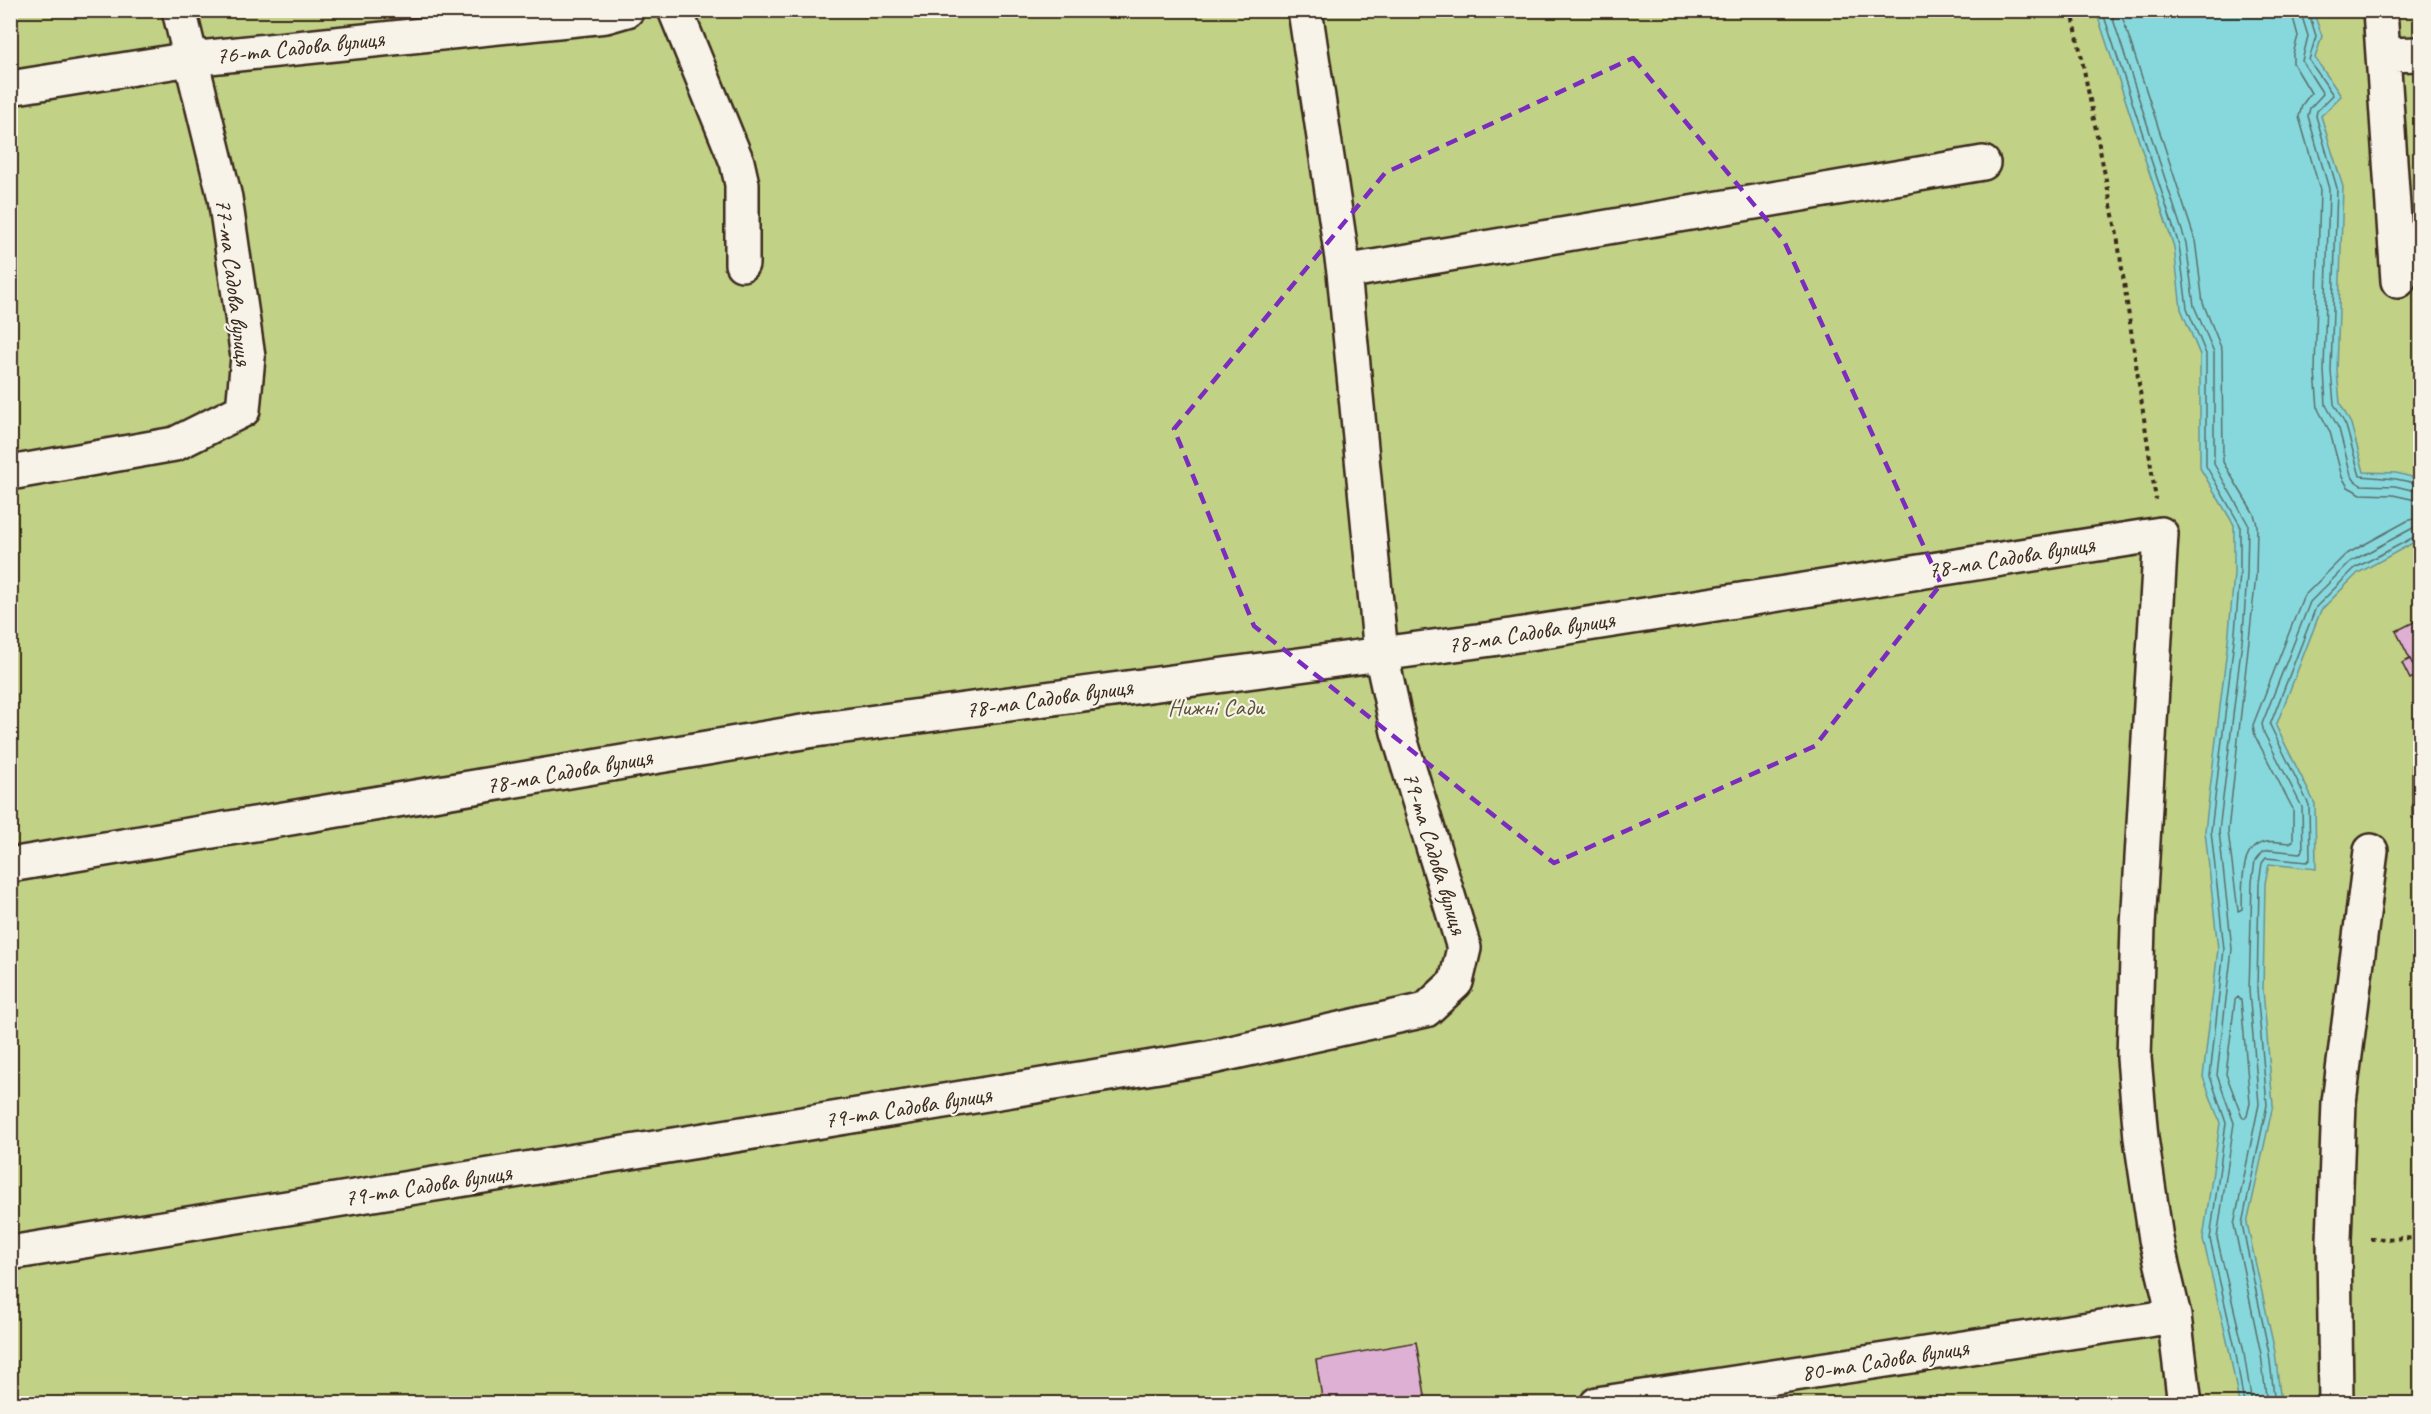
<svg xmlns="http://www.w3.org/2000/svg" width="2431" height="1414" font-family="Caveat,sans-serif">
	<style>
		.green { fill: #c1d186; stroke: #7e7e52; stroke-width: 1.5 }
		.water { fill: #87d8dd; stroke: #699291; stroke-width: 1.5 }
		.lines { fill: none; stroke-linecap: round; stroke-linejoin: round }
		.shore { stroke: #59706a; stroke-width: 1.5 }
		.building { fill: #deb0d3; stroke: #3b2a1e; stroke-width: 1.5 }
		.minor-casing { stroke: #3b2a1e; stroke-width: 38 }
		.path { stroke: #3b2a1e; stroke-width: 4; stroke-dasharray: 4.5 4.5; stroke-linecap: butt }
		.minor { stroke: #f7f3e8; stroke-width: 33 }
		.marked { fill: none; stroke: #7b2cbf; stroke-width: 4.5; stroke-dasharray: 12 8; stroke-linejoin: round }
		.labels { text-anchor: middle; stroke-width: 4.5; stroke-linejoin: round; paint-order: stroke }
		.street-label { font-size: 24px; fill: #3b2a1e; stroke: #f7f3e8 }
		.park-label { font-size: 24px; fill: #5c5438; stroke: #f7f3e8 }
	</style>
	<rect width="100%" height="100%" fill="#f7f3e8"/>
	<filter id="ink" filterUnits="userSpaceOnUse"><feTurbulence type="fractalNoise" baseFrequency=".0167" numOctaves="2"/><feDisplacementMap in="SourceGraphic" scale="12" xChannelSelector="R" yChannelSelector="G"/><feConvolveMatrix kernelMatrix="1 2 1 2 8 2 1 2 1" color-interpolation-filters="sRGB"/></filter>
	<g filter="url(#ink)">
		<path class="green" d="M11,11h2409v1392h-2409z"/>
		<path class="water" d="M2096,11h217l9,25 -7,22 26,38 -20,20 22,71 -6,184 3,32 11,21 13,48 32,1 24,6v60l-62,34 -37,37 -45,116 39,78 1,65 -47,-5 -4,19 -2,107 10,115 -26,119 28,128 6,51h-42l-10,-54 -26,-110 17,-116 -17,-46 15,-128 -13,-118 24,-199 5,-58v-49l-34,-57v-113l-19,-46 -7,-62z"/>
		<g class="lines">
			<path class="shore" d="M2102,10l77,235 8,63 19,46v112l34,59v49l-5,58 -24,199 13,118 -14,127 16,47 -16,116 25,109 9,56
				M2110,10l76,233 8,63 20,46v112l34,60 -1,50 -4,59 -24,198 13,118 -15,126 17,48 -17,115 26,109 9,57
				M2120,10l75,230 8,63 19,47 1,112 31,52 3,11 -1,51 -28,255 10,80 4,-2c1,-21 -4,-63 24,-67 8,-2 17,1 24,1l3,-2v-32l-38,-73 -2,-11 50,-128 42,-42 64,-35 11,-2
				M2291,10l7,26 -5,18v9l18,30 -9,12 -3,12 21,73 -5,181 3,38 12,23 12,45 6,10 13,7 32,1 27,6
				M2300,10l8,26 -6,25 21,33 -13,14 -2,8 21,73 -5,182 2,34 13,24 12,46 4,6 6,4 34,1 25,6
				M2308,10l8,26 -7,24 24,35 -16,16 -1,5 21,72 -6,183 3,33 12,22 14,50 36,3 24,5
				M2238,997l3,3 9,103 -3,13 -2,2 -3,-2 -16,-42 9,-74z
				M2267,1404l-6,-50 -27,-129 25,-121 -10,-113 3,-109 3,-21 7,-9 8,-2 30,3 3,-3 -1,-43 -38,-74 -2,-9 48,-122 40,-40 63,-34 7,-1
				M2275,1404l-6,-51 -27,-129 25,-119 -10,-115 2,-107 3,-20 4,-5 41,4 3,-3 -1,-54 -39,-80 46,-118 39,-39 65,-34"/>
		</g>
		<path class="building" d="M2420,619v54l-2,2 -22,-44z
			M2410,659l8,16 -8,4 -8,-16z
			M2412,742h8v76h-8z
			M1416,1342l10,59 -17,3h-86l-7,-44z"/>
		<g class="lines">
			<defs>
				<path id="minor" d="M675,10l62,152 5,22v80
					M2380,10l18,271
					M2385,55l35,-1
					M10,88l180,-29 416,-43 21,-6
					M1344,272l639,-109
					M10,473l165,-29 68,-34 5,-53 -23,-159 -46,-188
					M10,865l798,-134 684,-92 669,-105 -23,392 -4,132 7,80 15,101 18,77 11,88
					M10,1253l1198,-195 218,-48 30,-28 8,-34 -66,-216 -17,-78 -37,-382 -39,-262
					M1597,1404l577,-88
					M2336,1404l-2,-164 5,-138 32,-251"/>
			</defs>
			<use href="#minor" class="minor-casing"/>
			<path class="path" d="M2072,10l45,225 39,265
				M2370,1239l50,-1"/>
			<use href="#minor" class="minor"/>
		</g>
	</g>
	<path class="marked" d="M1633,58l151,183 157,343 -126,162 -261,117 -300,-237 -80,-197 211,-256z"/>
	<g class="labels">
		<g class="street-label">
			<text transform="translate(300 47) rotate(-6)" y="8">76-та Садова вулиця</text>
			<text transform="translate(234 282) rotate(83)" y="8">77-ма Садова вулиця</text>
			<text transform="translate(2011 557) rotate(-9)" y="8">78-ма Садова вулиця</text>
			<text transform="translate(1531 632) rotate(-9)" y="8">78-ма Садова вулиця</text>
			<text transform="translate(1049 698) rotate(-8)" y="8">78-ма Садова вулиця</text>
			<text transform="translate(569 771) rotate(-10)" y="8">78-ма Садова вулиця</text>
			<text transform="translate(1435 853) rotate(73)" y="8">79-та Садова вулиця</text>
			<text transform="translate(908 1107) rotate(-9)" y="8">79-та Садова вулиця</text>
			<text transform="translate(428 1185) rotate(-9)" y="8">79-та Садова вулиця</text>
			<text transform="translate(1885 1360) rotate(-9)" y="8">80-та Садова вулиця</text>
		</g>
		<g class="park-label">
			<text x="1216" y="715">Нижні Сади</text>
		</g>
	</g>
	<rect width="2431" height="1414" fill="none" stroke="#f7f3e8" stroke-width="36"/>
	<rect x="18" y="18" width="2395" height="1378" fill="none" stroke="#3b2a1e" stroke-width="2" filter="url(#ink)"/>
</svg>
